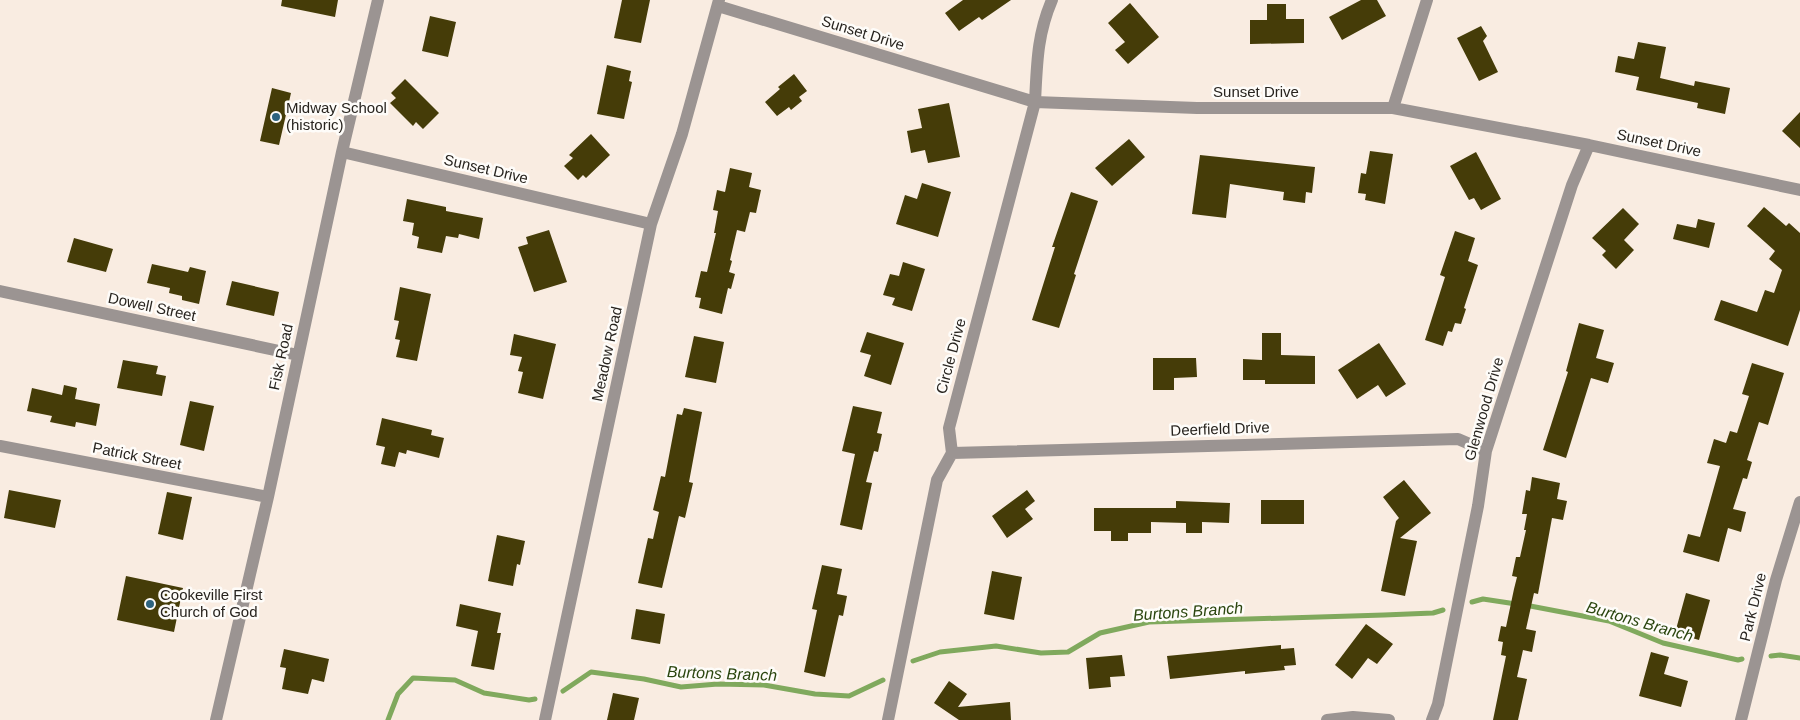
<svg xmlns="http://www.w3.org/2000/svg" width="1800" height="720" font-family="Helvetica,sans-serif">
	<style>
		.lines { fill: none; stroke-linecap: round; stroke-linejoin: round }
		.stream { stroke: #80a95d; stroke-width: 5 }
		.building { fill: #453c08 }
		.minor { stroke: #9b9492; stroke-width: 12 }
		.poi-dot { fill: #2d637f; stroke: #fefcf9; stroke-width: 2 }
		.labels { text-anchor: middle; stroke-width: 5; stroke-linejoin: round; paint-order: stroke }
		.street-label { font-size: 15px; fill: #28241f; stroke: #fefcf9 }
		.poi-label { font-size: 15px; fill: #28241f; stroke: #fefcf9; text-anchor: start }
		.water-label { font-size: 16px; font-style: italic; fill: #2b460f; stroke: #fefcf9 }
	</style>
	<rect width="100%" height="100%" fill="#f9ece1"/>
	<g class="lines">
		<path class="stream" d="M1472,602l11,-3 33,5
			M1525,605l84,16 54,22 75,17 4,-1
			M1771,656l9,-1 20,3
			M913,661l27,-9 56,-6 45,7 27,-1 32,-19 49,-11 235,-7 49,-2 10,-3
			M563,691l28,-19 53,7 37,8 37,-3 46,1 51,9 34,2 34,-16
			M388,720l10,-26 15,-16 42,2 29,13 45,7 6,-1"/>
	</g>
	<path class="building" d="M282,0h56l-3,17 -54,-11z
		M622,0h28l-9,43 -27,-5z
		M963,0h48l-29,20 -3,-3 -20,14 -14,-18z
		M1361,0h16l9,16 -44,24 -13,-23z
		M1130,3l29,34 -31,27 -13,-14 10,-8 -17,-19z
		M1267,4h19v15h18v24l-54,1v-24h17z
		M430,16l26,6 -8,35 -26,-6z
		M1481,26l6,10 -4,5 15,31 -19,9 -22,-43z
		M1638,42l28,5 -6,31 34,8 1,-5 35,7 -5,26 -28,-6 1,-5 -62,-13 3,-13 -24,-5 3,-16 16,3z
		M607,65l24,6 -2,10 3,1 -8,37 -27,-5z
		M794,74l13,17 -8,6 3,4 -11,9 -2,-3 -12,9 -12,-14 15,-13 -2,-2z
		M405,79l34,34 -16,16 -7,-7 -3,4 -23,-23 6,-5 -5,-5z
		M272,88l19,5 -12,52 -19,-4z
		M949,103l11,54 -32,6 -3,-13 -14,3 -4,-22 15,-3 -4,-19z
		M1800,112v36l-18,-17z
		M591,134l19,21 -24,23 -3,-3 -5,5 -14,-14 9,-8 -4,-3z
		M1129,139l16,18 -33,29 -17,-18z
		M1370,151l23,3 -8,50 -20,-4 1,-6 -8,-1 3,-20 5,1z
		M1476,152l25,47 -20,11 -7,-12 -5,2 -19,-34z
		M1200,155l115,12 -3,26 -6,-1 -1,11 -22,-3 1,-8 -54,-8 -4,34 -34,-4z
		M730,168l22,5 -3,14 12,3 -5,23 -6,-1 -5,20 -8,-2 -7,30 2,1 -3,11 6,2 -4,15 -3,-1 -6,26 -23,-6 2,-10 -6,-1 6,-26 6,1 9,-39h-2l4,-22 -5,-1 4,-20 8,2z
		M922,183l29,9 -13,45 -42,-13 9,-29 12,4z
		M1071,192l27,9 -24,73 2,1 -17,53 -27,-8 23,-73h-3z
		M407,199l39,8v4l37,7 -4,21 -20,-5 -1,4 -12,-2 -4,17 -25,-5 2,-11 -7,-2 2,-12 -11,-2z
		M1764,207l22,19 3,-3 11,10v77l-12,36 -74,-26 7,-20 36,12 8,-22 9,3 8,-23 -13,-11 6,-8 -28,-25z
		M1623,208l16,16 -15,16 10,10 -18,19 -14,-14 4,-4 -14,-13z
		M1698,219l17,4 -6,25 -36,-9 4,-15 19,4z
		M549,230l18,52 -33,10 -16,-45 10,-3 -2,-7z
		M1455,231l20,7 -7,23 10,4 -14,43 2,1 -5,15 -6,-1 -3,9 -4,-1 -5,15 -18,-6 20,-63 -5,-2z
		M74,238l39,11 -7,23 -39,-10z
		M903,262l22,7 -13,42 -20,-6 3,-7 -12,-3 7,-21 9,2z
		M152,264l36,8 2,-5 16,4 -7,33 -17,-4v-4l-13,-3 1,-5 -23,-5z
		M232,281l47,11 -5,24 -48,-11z
		M400,287l31,7 -14,67 -21,-4 4,-17 -5,-1 4,-18 -5,-1z
		M1579,323l25,7 -8,28 18,5 -6,20 -17,-5 -25,80 -23,-8 25,-78 -2,-1z
		M867,332l37,11 -13,42 -27,-9 7,-21 -11,-3z
		M1262,333h19v22l34,1v28h-50v-4h-22v-21l19,1z
		M514,334l42,10 -13,55 -25,-6 5,-21 -5,-1 4,-14 -12,-2z
		M694,336l30,6 -8,41 -31,-6z
		M1379,343l27,41 -20,13 -8,-12 -21,14 -19,-29z
		M1153,358h43l1,19 -23,1v12h-21z
		M123,360l35,6 -2,8 10,2 -4,20 -45,-8z
		M1752,363l32,10 -16,52 -9,-3 -12,38 5,2 -5,17 -4,-1 -10,31 13,3 -5,20 -13,-4 -9,34 -36,-10 5,-18 12,3 20,-71 -13,-3 7,-24 12,4 4,-12 7,2 12,-37 -7,-2z
		M64,385l13,3 -2,11 25,5 -4,22 -20,-4 -1,5 -25,-5 2,-6 -25,-5 5,-23 30,7z
		M190,401l24,5 -10,45 -24,-6z
		M853,406l29,6 -5,21 5,1 -4,18 -4,-1 -8,31 6,1 -10,47 -22,-5 15,-71 -13,-3z
		M684,408l18,4 -13,70 4,1 -8,35 -6,-2 -17,72 -24,-5 10,-45 5,1 6,-27 -6,-2 8,-34 4,1 12,-63 5,1z
		M382,418l50,12 -1,5 13,3 -5,20 -32,-8 -1,4 -7,-2 -4,15 -14,-3 4,-17 -9,-2z
		M1532,477l28,6 -3,16 10,2 -4,19 -11,-2 -14,76 -4,-1 -8,36 10,2 -4,21 -9,-2 -6,27 10,2 -9,41h-25l13,-64 -5,-1 2,-13 -5,-1 3,-15 5,1 8,-38 3,-12 -5,-1 4,-19h4l6,-27h-2l3,-16h-5l4,-24 4,1z
		M1404,480l27,33 -31,25 17,3 -12,55 -24,-5 15,-70 3,-3 -16,-21z
		M9,490l52,10 -6,28 -51,-10z
		M1027,490l8,11 -10,8 8,10 -26,19 -15,-22z
		M167,492l25,5 -9,43 -25,-6z
		M1261,500h43v24h-43z
		M1176,501l54,2 -1,20 -27,-1v11h-16v-10l-35,-1v11h-23v8h-17v-10h-17v-23h82z
		M497,535l28,6 -5,24 -3,-1 -4,22 -25,-5z
		M822,565l20,4 -5,25 10,2 -4,20 -4,-1 -14,62 -21,-5 13,-62 -5,-1z
		M992,571l30,6 -8,43 -30,-6z
		M126,576l57,12 -9,44 -57,-12z
		M1686,593l24,7 -11,40 -24,-7z
		M460,604l41,9 -4,20h4l-7,37 -23,-4 7,-35 -22,-5z
		M636,609l29,5 -5,30 -29,-5z
		M1366,624l27,20 -16,20 -9,-6 -16,21 -17,-14z
		M1281,645v4l13,-1 2,17 -12,1 1,4 -40,4v-3l-75,8 -3,-23z
		M284,649l45,10 -5,23 -12,-3 -4,15 -26,-5 4,-21 -6,-1z
		M1651,652l18,5 -5,17 24,7 -7,26 -42,-11z
		M1122,655l3,21 -15,1 1,10 -22,2 -3,-31z
		M949,681l18,13 -9,13 52,-5 1,18h-52l-25,-17z
		M613,693l26,5 -5,22h-27z"/>
	<g class="lines">
		<path class="minor" d="M718,6l317,96 162,6h196l196,37 211,45
			M1393,108l34,-108
			M342,152l309,72
			M0,291l298,64
			M0,446l268,51
			M952,453l506,-14 28,12
			M216,720l52,-223 74,-345 36,-152
			M545,720l106,-496 31,-90 37,-134
			M888,720l49,-240 15,-27 -3,-25 86,-326c2,-38 2,-67 17,-102
			M1327,720l26,-3 36,3
			M1432,720l6,-16 40,-198 8,-55 86,-266 17,-40
			M1741,720l35,-140 24,-78"/>
	</g>
	<g class="poi-dot">
		<circle cx="276" cy="117" r="5"/>
		<circle cx="150" cy="604" r="5"/>
	</g>
	<g class="labels">
		<g class="street-label">
			<text transform="translate(863 33) rotate(17)" y="5">Sunset Drive</text>
			<text x="1256" y="97">Sunset Drive</text>
			<text transform="translate(1659 143) rotate(12)" y="5">Sunset Drive</text>
			<text transform="translate(486 169) rotate(13)" y="5">Sunset Drive</text>
			<text transform="translate(152 307) rotate(12)" y="5">Dowell Street</text>
			<text transform="translate(607 354) rotate(-78)" y="5">Meadow Road</text>
			<text transform="translate(951 356) rotate(-75)" y="5">Circle Drive</text>
			<text transform="translate(281 357) rotate(-78)" y="5">Fisk Road</text>
			<text transform="translate(1484 409) rotate(-74)" y="5">Glenwood Drive</text>
			<text transform="translate(1220 429) rotate(-2)" y="5">Deerfield Drive</text>
			<text transform="translate(137 456) rotate(11)" y="5">Patrick Street</text>
			<text transform="translate(1753 607) rotate(-76)" y="5">Park Drive</text>
		</g>
		<g class="poi-label">
			<text x="286" y="113">Midway School<tspan x="286" dy="17">(historic)</tspan></text>
			<text x="160" y="600">Cookeville First<tspan x="160" dy="17">Church of God</tspan></text>
		</g>
		<g class="water-label">
			<text transform="translate(1188 611) rotate(-4)" y="6">Burtons Branch</text>
			<text transform="translate(1640 621) rotate(16)" y="6">Burtons Branch</text>
			<text transform="translate(722 673) rotate(2)" y="6">Burtons Branch</text>
		</g>
	</g>
</svg>
